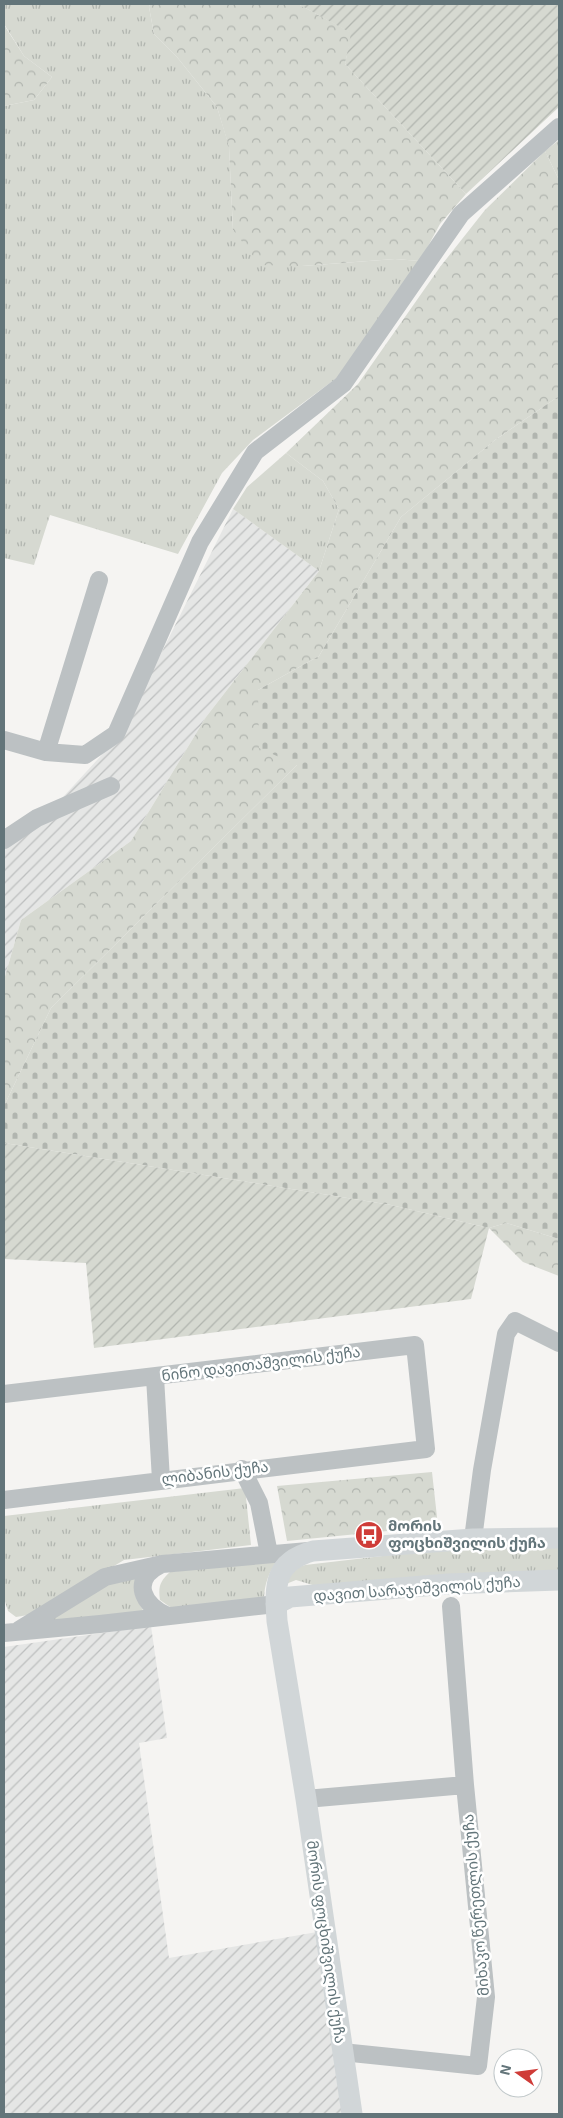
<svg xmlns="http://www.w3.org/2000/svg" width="563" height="2118" font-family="'Exo 2','Noto Sans Georgian',sans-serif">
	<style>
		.industrial { fill: url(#industrial-furrows) }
		.grass { fill: url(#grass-tufts) }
		.forest { fill: url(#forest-crowns) }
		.cemetery { fill: url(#cemetery-stones) }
		.garden { fill: url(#garden-furrows) }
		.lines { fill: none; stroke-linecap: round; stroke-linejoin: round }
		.minor { stroke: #bcc1c3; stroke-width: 18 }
		.major { stroke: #d1d6d8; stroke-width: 21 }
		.labels { text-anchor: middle; stroke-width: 5; stroke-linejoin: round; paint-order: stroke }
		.street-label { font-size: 15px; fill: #63757a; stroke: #fff }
		.poi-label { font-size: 15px; font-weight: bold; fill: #63757a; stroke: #fff; text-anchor: start }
	</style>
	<defs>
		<pattern id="industrial-furrows" width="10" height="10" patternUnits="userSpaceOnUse" patternTransform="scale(1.25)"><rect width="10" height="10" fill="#e5e6e5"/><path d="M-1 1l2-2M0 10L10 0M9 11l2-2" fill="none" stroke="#bdbfbf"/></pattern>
		<pattern id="grass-tufts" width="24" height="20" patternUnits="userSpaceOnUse" patternTransform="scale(1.25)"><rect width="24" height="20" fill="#d6d9d1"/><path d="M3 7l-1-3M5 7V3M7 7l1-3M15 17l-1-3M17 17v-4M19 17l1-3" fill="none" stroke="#b1b5af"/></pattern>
		<pattern id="forest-crowns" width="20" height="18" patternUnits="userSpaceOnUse" patternTransform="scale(1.25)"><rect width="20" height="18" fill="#d6d9d1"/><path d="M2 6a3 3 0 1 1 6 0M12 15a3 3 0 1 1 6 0" fill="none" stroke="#b1b5af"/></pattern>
		<pattern id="cemetery-stones" width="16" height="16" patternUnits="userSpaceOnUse" patternTransform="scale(1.25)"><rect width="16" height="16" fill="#d6d9d1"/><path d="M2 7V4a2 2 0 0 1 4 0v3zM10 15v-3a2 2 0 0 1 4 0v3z" fill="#b1b5af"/></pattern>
		<pattern id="garden-furrows" width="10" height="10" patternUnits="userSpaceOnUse" patternTransform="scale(1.25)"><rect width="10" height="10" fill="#d6d9d1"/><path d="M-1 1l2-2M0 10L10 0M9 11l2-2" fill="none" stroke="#b1b5af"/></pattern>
	</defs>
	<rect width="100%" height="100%" fill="#f5f4f2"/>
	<path class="industrial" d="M233,509l86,62 -113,146 -75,124 -110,79 -17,60v-135l36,-23 81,-88z
		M151,1626l16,112 -28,5 30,215 148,-26 27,182h-340v-467z"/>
	<path class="grass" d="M4,4h146l-1,3 5,27 23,23 40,50 12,39 4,84 69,36 93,-7 25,2 -78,113 -89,66 -31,33 -44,81 -128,-39 -16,50 -30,-7v-452l30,-6 18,-23 -28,-21 -20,-32z
		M559,140v40l-14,-29z
		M286,453l37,28 16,28 -20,62 -86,-62 14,-22z
		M245,1488l6,57 -127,15 -90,54 -18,3 -8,-6 -4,-13v-82z
		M559,1547v25l-243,14 -20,-6 -15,6 13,-17 11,-4 129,-15z
		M279,1559c-10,12 -15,25 -15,41l-91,9 -13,-9c-2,-13 0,-19 10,-28z
		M143,1575l-7,23 8,14 -109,14 73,-42z"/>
	<path class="forest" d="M150,4h148l54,29 -7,31 121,130 -26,30 -20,37 -25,-2 -93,7 -42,-1 -27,-35 -4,-83 -12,-40 -40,-50 -23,-23 -5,-27z
		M4,25l20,31 28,21 -18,23 -30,6z
		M545,151l14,29v216l-64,44 -94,77 -82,139 -61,34 40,74 -247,244 -47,98v-126l17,-60 110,-79 75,-124 113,-146 20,-62 -16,-28 -37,-28 72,-69 82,-117 45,-57z
		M506,1223l53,16v37l-36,-14 -34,-34z
		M432,1472l6,54 -151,15 -10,-55z"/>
	<path class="cemetery" d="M559,396v843l-53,-16 -17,5 -98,-23 -387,-62v-37l47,-98 246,-243 -38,-17 -1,-58 61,-34 82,-139 94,-77z"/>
	<path class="garden" d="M298,4h261v103l-93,87 -121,-130 6,-31z
		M4,1143l387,62 98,23 -18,71 -377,49 -8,-85 -82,-4z"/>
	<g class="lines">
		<path class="minor" d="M4,740l42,12 39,3 31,-21 84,-192 55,-90 88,-68 118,-170 98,-87
			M46,752l53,-172
			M4,840l33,-22 74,-32
			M155,1377l6,103
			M4,1394l411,-49 11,104 -422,51
			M242,1469l17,34 10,51
			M473,1539l9,-69 24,-136 9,-13 44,22
			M160,1565c-30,15 -17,41 8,51
			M19,1630l86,-53 57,-13 146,-13
			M4,1633l96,-9 176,-20
			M306,1799l159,-14
			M342,2052l136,14 8,-69 -21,-212 -14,-179"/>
		<path class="major" d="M276,1604l14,-7 158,-13 111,-4
			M352,2114l-46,-315 -29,-178c-2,-35 -4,-59 36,-70l160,-12 86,-1"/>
	</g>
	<defs>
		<symbol id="bus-disc" viewBox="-11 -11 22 22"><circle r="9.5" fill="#cf3c38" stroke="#fff"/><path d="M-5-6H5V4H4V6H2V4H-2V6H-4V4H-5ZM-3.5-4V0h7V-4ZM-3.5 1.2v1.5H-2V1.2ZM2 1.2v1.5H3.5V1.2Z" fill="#fff"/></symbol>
	</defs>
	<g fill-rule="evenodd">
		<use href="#bus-disc" x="353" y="1519" width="32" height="32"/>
	</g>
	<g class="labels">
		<g class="street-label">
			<text transform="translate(261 1364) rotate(-7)" y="5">ნინო დავითაშვილის ქუჩა</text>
			<text transform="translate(215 1473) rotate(-7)" y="5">ლიბანის ქუჩა</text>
			<text transform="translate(417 1589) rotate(-4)" y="5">დავით სარაჯიშვილის ქუჩა</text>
			<text transform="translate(476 1905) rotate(-95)" y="5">მიხაკო წერეთლის ქუჩა</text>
			<text transform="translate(326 1942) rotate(82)" y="5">მორის ფოცხიშვილის ქუჩა</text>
		</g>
		<g class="poi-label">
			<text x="388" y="1531">მორის<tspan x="388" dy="17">ფოცხიშვილის ქუჩა</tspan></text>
		</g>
	</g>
	<rect width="563" height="2118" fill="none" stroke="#63757a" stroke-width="10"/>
	<g transform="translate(518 2073) rotate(284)"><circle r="24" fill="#ffffff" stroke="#c1c8ca"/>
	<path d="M0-4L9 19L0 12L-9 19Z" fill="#cf3c38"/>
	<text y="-8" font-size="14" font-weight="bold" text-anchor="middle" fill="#63757a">N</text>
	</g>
</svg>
